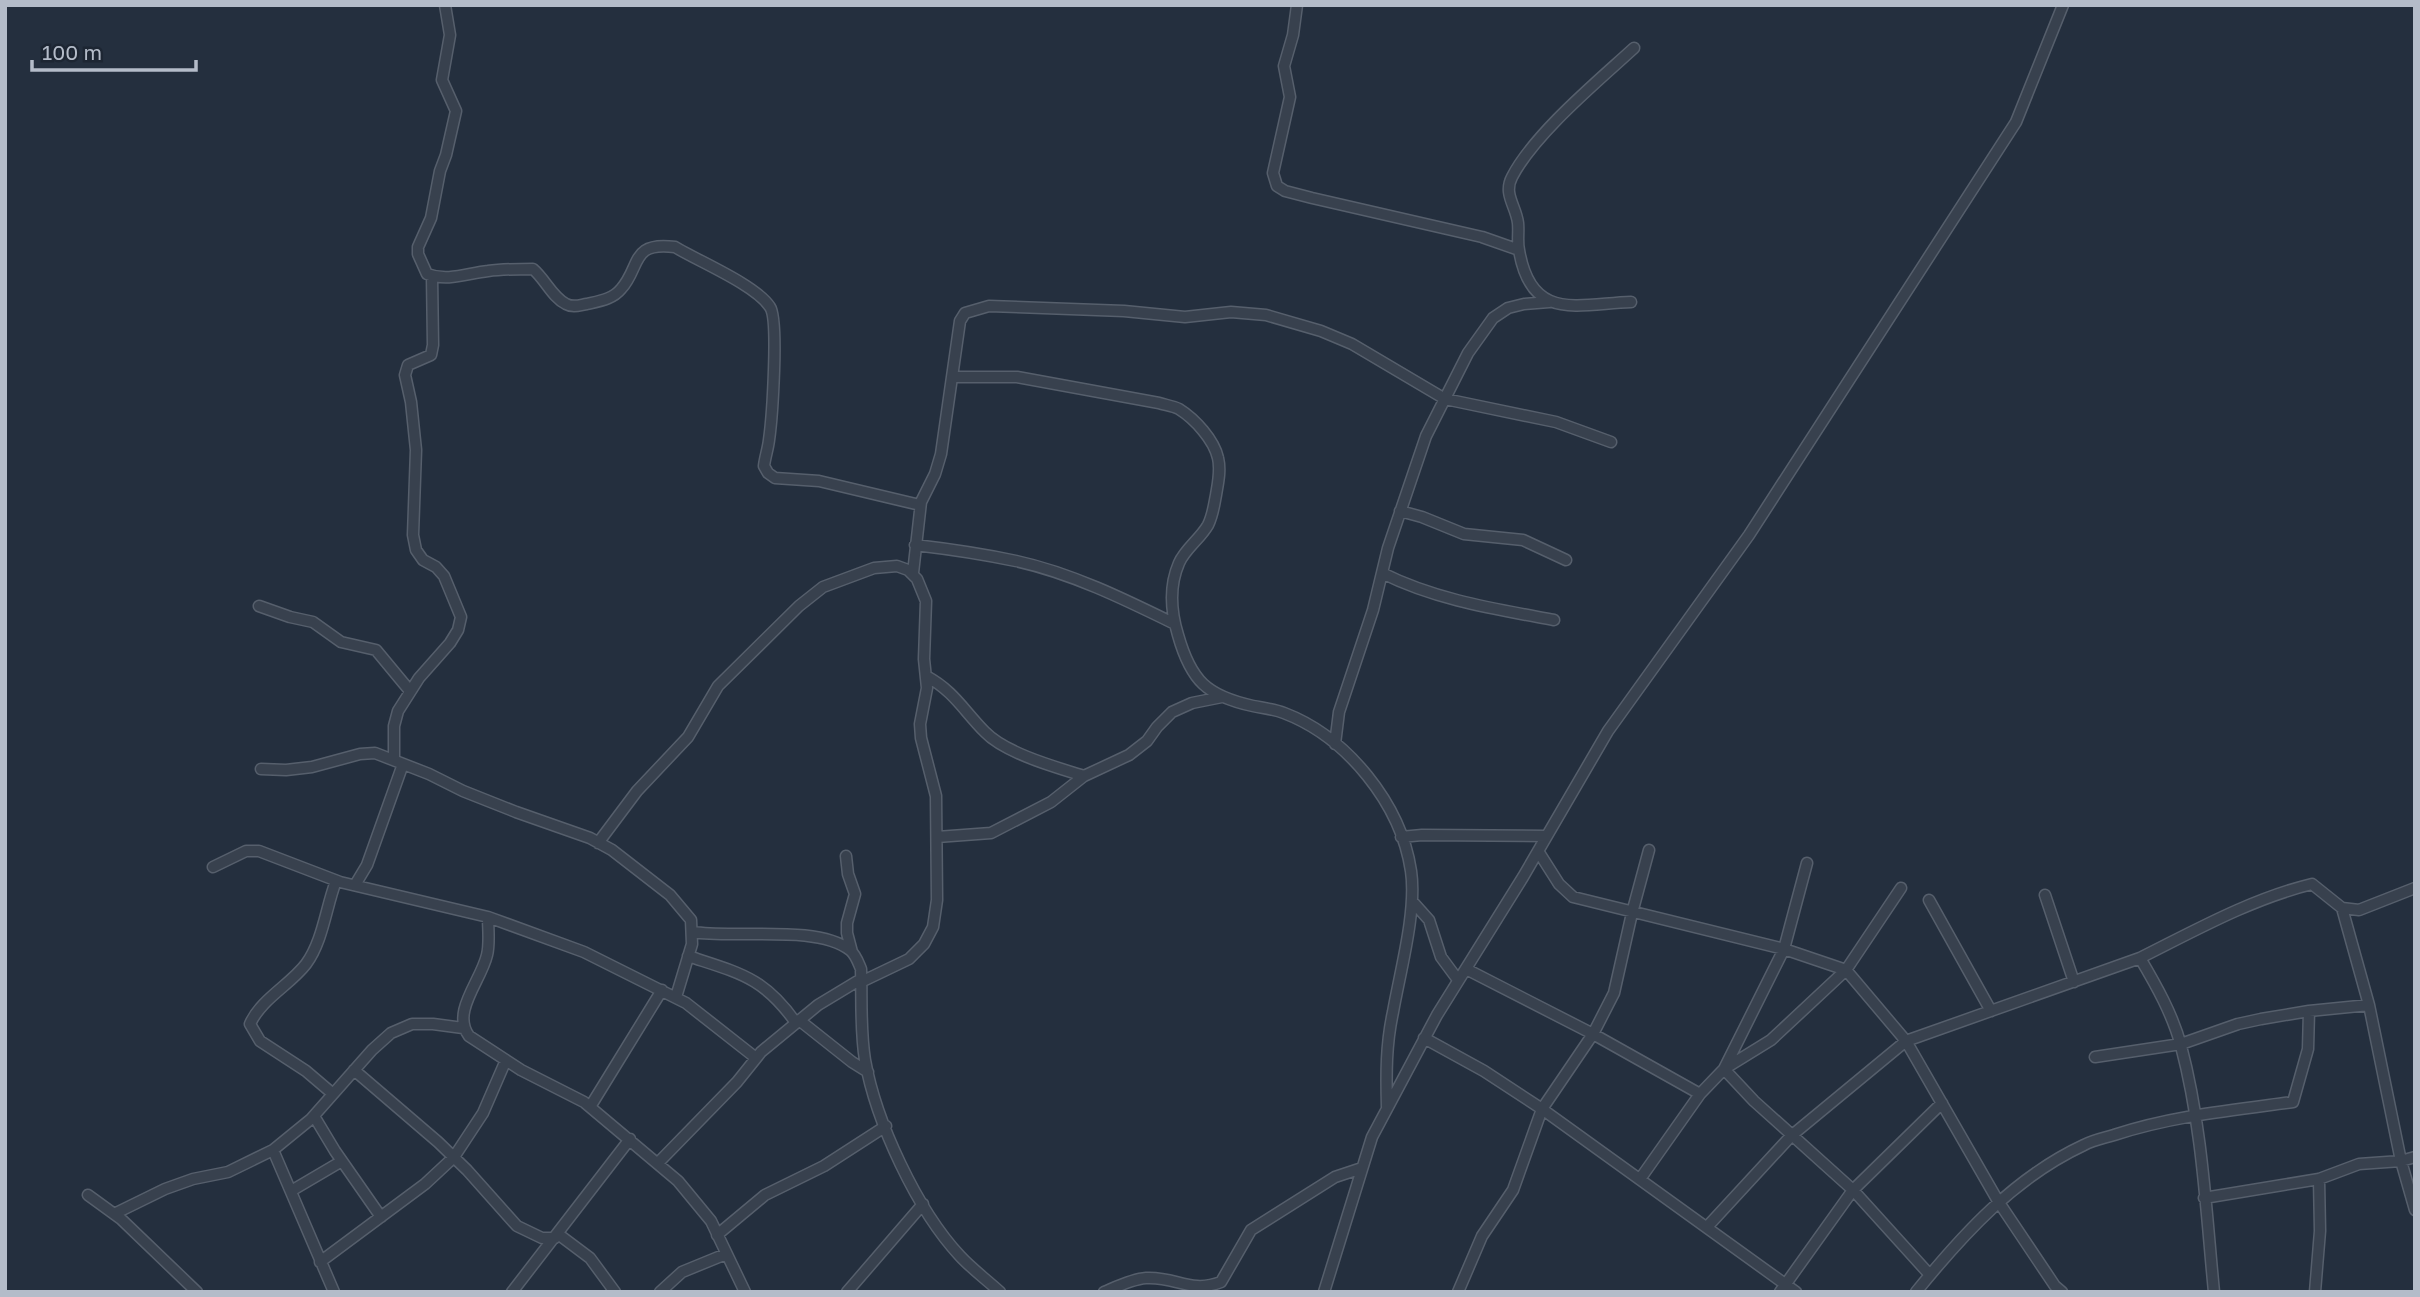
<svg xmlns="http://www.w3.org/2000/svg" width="2420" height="1297" font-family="'Golos Text',sans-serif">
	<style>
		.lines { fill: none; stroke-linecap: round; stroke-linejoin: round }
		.street-casing { stroke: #565f6c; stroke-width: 13 }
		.street { stroke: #38414e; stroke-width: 10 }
	</style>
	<rect width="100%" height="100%" fill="#242f3e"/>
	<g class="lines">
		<defs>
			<path id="street" d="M445,5l5,30 -8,45 14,31 -10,44 -6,16 -9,47 -13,29v7l9,20c21,8 41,-1 61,-3 15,-2 30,-2 45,-2 12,10 19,28 33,35 7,4 14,1 21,0 13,-3 26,-5 34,-15 20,-22 9,-48 54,-42 23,14 81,38 95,60 9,13 2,112 -1,133 -1,9 -4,17 -5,26l4,7 7,5 44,3 101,24
				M1297,5l-4,30 -9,31 6,31 -17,76 4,13 8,5 27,7 170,39 37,13
				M1631,302c-54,2 -100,20 -112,-52 -2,-9 0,-18 -1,-27 -2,-17 -15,-29 -6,-46 22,-43 86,-96 122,-129
				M952,377h65l142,26c6,2 14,3 20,6 16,10 35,31 39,49 3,12 0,25 -2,37 -2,10 -3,20 -8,30 -8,14 -23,24 -29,38 -10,23 -8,49 -1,72 13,46 29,61 75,71 10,2 21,3 31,7 63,24 117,91 127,158 6,40 -11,101 -18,141 -7,32 -7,62 -6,95
				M1400,511l22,6 42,17 59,6 43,20
				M915,545c34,4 68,9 101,16 55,12 108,38 159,63
				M913,573l8,-71 14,-28 6,-20 19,-133 5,-8 24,-7 135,5 61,6 46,-5 35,3 55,16 31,13 93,55 111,23 55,20
				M1382,573c54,27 113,36 172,47
				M259,606l31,11 23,5 28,20 35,8 34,41
				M926,676c28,15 38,35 59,56 20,21 70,35 99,44
				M1335,744l4,-32 34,-102 15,-62 38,-112 42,-83 25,-35 15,-10 16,-4 25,-2
				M394,760v-34l4,-15 21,-33 31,-35 8,-13 3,-13 -17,-41 -8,-9 -13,-7 -7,-10 -3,-15 3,-85 -5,-48 -6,-27 3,-10 23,-10 2,-10 -1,-69
				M261,769l25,1 26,-3 48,-13 15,-1 54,21 34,17 53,21 74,26 22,12 58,45 21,25 1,24 -16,53
				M937,837l54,-4 60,-31 33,-26 45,-21 18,-14 10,-14 15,-15 20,-9 30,-6
				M1401,837l21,-2 125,1
				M598,843l39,-52 51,-54 30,-51 81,-80 24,-19 51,-19 23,-2 11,4 9,9 9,22 -2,58 3,29 -7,36 1,14 15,58 1,104 -4,27 -9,17 -15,15 -48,23
				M1538,851l21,33 14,13 211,52 62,21 60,71 92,160 57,85 7,6
				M846,856l2,18 7,20 -8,29v10l5,19
				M213,867l33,-16h13l81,31 148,35 96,35 102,51 70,55
				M355,885l12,-20 36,-101
				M1901,888l-55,82 -75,70 -47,29 30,32 99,89 77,85
				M2045,895l29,87
				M1929,900l62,111
				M1412,901l17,19 12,37 17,23
				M2342,908l27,97 32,156 14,49
				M488,917c0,12 2,26 -1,38 -6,26 -36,57 -18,81l52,34 63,32 94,79 33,40 34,71
				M693,932c42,7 123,-8 157,18 6,5 8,12 11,19 1,30 -1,61 4,91 11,62 52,150 95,196 12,13 27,24 40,36
				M688,956c51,17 76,21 108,67
				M1466,969l127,65 107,60
				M799,1020l53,42 16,10
				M1424,1038l60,33 58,38 254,183
				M2095,1057l86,-13 57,-20 23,-5 48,-8 60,-6
				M354,1070l84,72 29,28 50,56 25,12h13
				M333,1094l-27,-23 -46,-30 -10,-17c11,-25 40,-39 56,-60 17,-23 20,-57 30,-83
				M590,1107l72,-117
				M314,1116l21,35 46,66
				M273,1150l61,142
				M658,1163l79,-81 24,-30 57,-47 43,-26
				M1640,1179l60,-85 24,-25 60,-120 23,-86
				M291,1191l51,-30
				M88,1195l33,24 76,73
				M2204,1198l115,-19 40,-15 42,-3 14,-4
				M114,1214l51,-25 28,-10 35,-7 45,-22 38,-31 61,-69 19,-17 21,-9h21l30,4
				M1707,1227l84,-91 115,-95 234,-83
				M558,1234l32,24 25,34
				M717,1235l48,-40 59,-29 62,-40
				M320,1262l105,-78 29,-27 29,-44 23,-53
				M512,1292l118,-153
				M660,1292l22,-20 44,-18
				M847,1292l76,-88
				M1104,1292c12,-5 28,-13 42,-14 30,-2 44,16 75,4l30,-52 84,-53 27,-9
				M1324,1292l48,-155 65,-122 86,-138 85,-146 141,-196 267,-413 47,-117
				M1458,1292l24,-56 31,-46 29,-81 51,-75 21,-41 18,-80 17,-63
				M1780,1292l73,-102 89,-87
				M1916,1292c47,-58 99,-115 168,-147 9,-5 20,-7 30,-10 58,-19 119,-25 179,-33l15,-53 1,-38
				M2214,1292c-8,-82 -12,-167 -33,-246 -8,-31 -25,-61 -41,-88 56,-28 111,-59 172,-74l30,24 17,2 56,-22
				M2315,1292l5,-61 -1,-52"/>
		</defs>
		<use href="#street" class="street-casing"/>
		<use href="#street" class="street"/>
	</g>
	<rect width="2420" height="1297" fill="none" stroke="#b4bcc9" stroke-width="14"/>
	<path d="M32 60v10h164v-10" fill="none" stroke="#b4bcc9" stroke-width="3.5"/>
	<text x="42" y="60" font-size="21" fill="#b4bcc9" stroke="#1d2633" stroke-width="5" paint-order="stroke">100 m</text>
</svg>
